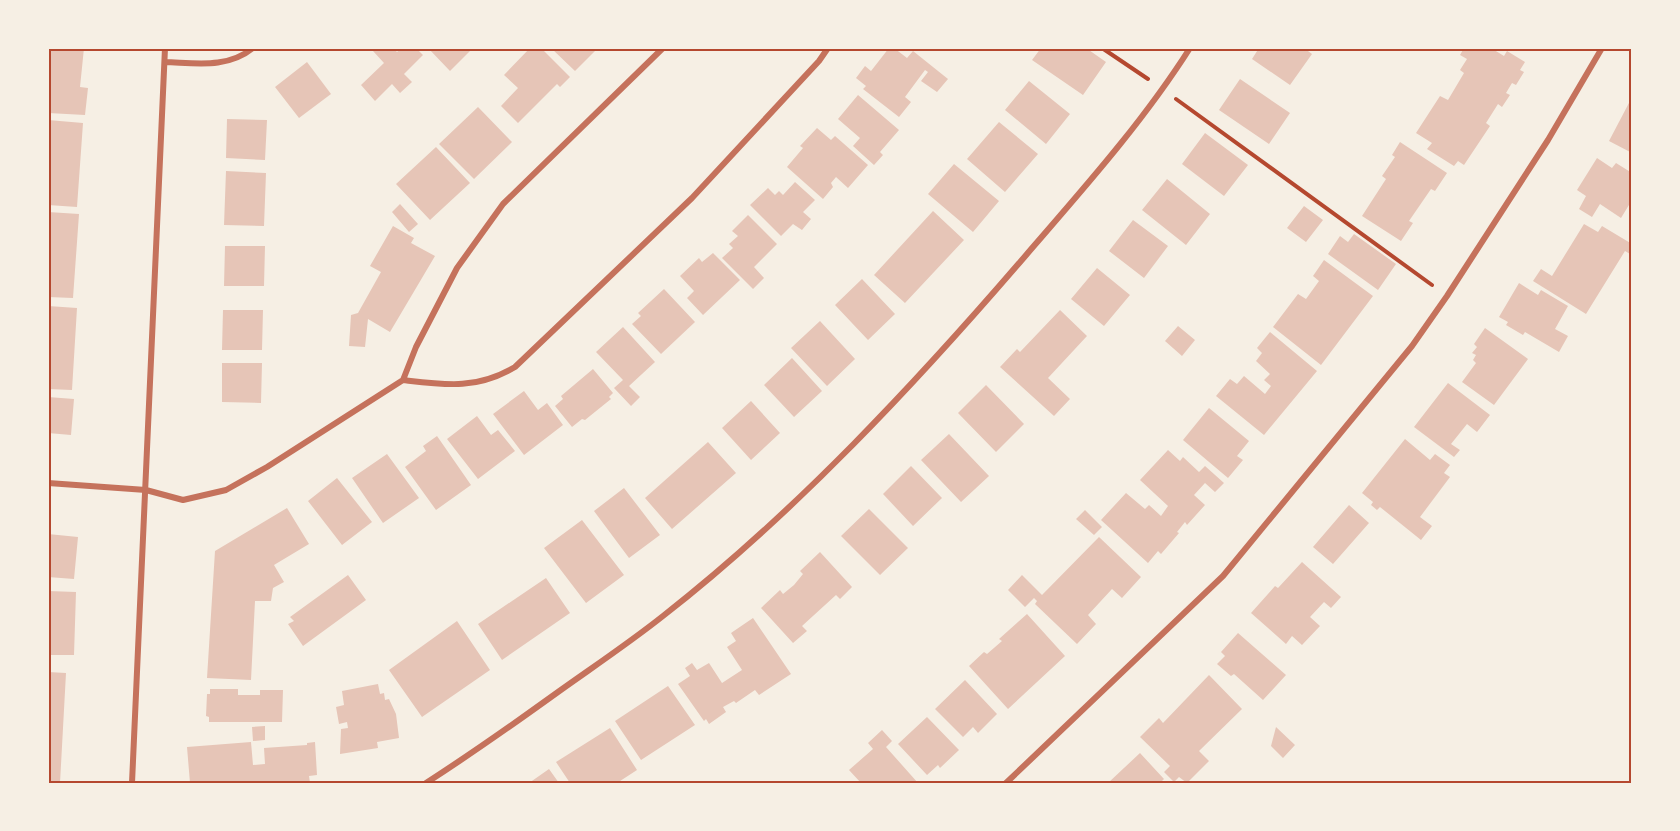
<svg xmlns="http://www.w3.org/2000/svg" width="1680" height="831" font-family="'Fira Sans',sans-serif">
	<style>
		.building { fill: #e6c5b7 }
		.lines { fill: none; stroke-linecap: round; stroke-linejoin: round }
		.path { stroke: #b5482f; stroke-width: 4 }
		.minor { stroke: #c5725c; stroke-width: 6 }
		.neatline { fill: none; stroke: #b5482f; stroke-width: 2 }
	</style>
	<rect width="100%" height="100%" fill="#f6efe4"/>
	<path class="building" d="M48,48h36l-4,39 8,1 -3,27 -37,-2z
		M375,48h18l4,4 5,-4h14l7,7 -19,19 8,8 -12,11 -8,-9 -17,17 -14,-16 23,-22 -11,-12z
		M428,48h43l1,1 -22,22z
		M530,48h11l29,29 -10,10 -3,-3 -39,39 -17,-17 17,-18 -14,-13z
		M551,48h47l-23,23z
		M889,48h5l13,10 6,-7 35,28 -11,13 -16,-11 7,-9 -3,-2 -20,27 6,5 -12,15 -36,-28 3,-3 -10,-8 9,-12 6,5z
		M1041,48h45l20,14 -23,33 -51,-35z
		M1259,48h45l8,6 -22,31 -38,-26z
		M1464,48h27l13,8 3,-5 18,11 -5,8 4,2 -8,13 -4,-2 -6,10 4,2 -8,12 -4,-3 -12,19 4,3 -26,39 -6,-4 -4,5 -27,-17 5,-6 -16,-10 24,-37 8,4 16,-27 -4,-3 7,-11 -7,-4z
		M307,62l24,32 -32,24 -24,-31z
		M1240,79l50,34 -21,31 -50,-34z
		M1029,81l41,33 -24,30 -41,-34z
		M858,95l41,35 -19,22 3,3 -9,10 -21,-19 7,-8 -22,-19z
		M1630,101l2,1v51l-23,-12z
		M478,107l34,35 -38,37 -35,-35z
		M227,119l40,1 -2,40 -39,-2z
		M48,120l35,3 -6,84 -29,-2z
		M999,122l39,32 -33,38 -38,-33z
		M817,128l14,12 4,-4 33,29 -20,23 -12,-11 -5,6 2,4 -10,12 -36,-32 16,-19 -3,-2z
		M1205,133l43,32 -24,31 -42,-32z
		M1400,142l47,31 -12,18 -4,-2 -22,32 4,2 -12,18 -39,-25 24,-37 -4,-3 13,-19 -3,-2z
		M436,147l34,36 -40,37 -34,-36z
		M1597,158l15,10 4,-5 16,10v27l-11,18 -21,-14 -8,13 -13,-8 7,-13 -9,-6z
		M954,164l45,37 -26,31 -45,-38z
		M226,171l40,2 -2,53 -40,-1z
		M1167,179l43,35 -24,31 -44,-35z
		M795,182l20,18 -12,12 8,7 -9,11 -9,-6 -12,12 -31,-31 18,-17 7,7 4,-4 4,4z
		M400,204l18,20 -9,8 -17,-20z
		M1304,206l19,14 -17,22 -19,-14z
		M933,211l31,29 -59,63 -31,-28z
		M48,212l31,2 -6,84 -25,-1z
		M748,215l29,29 -23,23 10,11 -11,11 -31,-31 11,-10 -4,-4 9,-8 -6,-5z
		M1133,220l35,26 -24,32 -35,-27z
		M1584,224l14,8 4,-6 30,18 -2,10 -5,-3 -39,63 -53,-33 8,-12 11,7z
		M393,226l21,12 -3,5 24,13 -45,76 -22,-13 -3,28 -16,-1 2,-31 7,-2 23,-41 -11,-6z
		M1354,234l42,30 -18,26 -50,-36 12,-18 8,6z
		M225,246h40l-1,40h-40z
		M713,253l27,27 -37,35 -16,-17 7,-7 -14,-15 19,-18 3,4z
		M1324,260l49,36 -52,69 -48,-38 25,-33 8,5 13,-18 -6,-5z
		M1097,268l33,27 -26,31 -33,-27z
		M862,279l33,35 -27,26 -33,-35z
		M1519,283l19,12 3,-5 27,16 -13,23 13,7 -9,16 -34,-20 -2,3 -17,-10 2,-3 -9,-5z
		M664,289l31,33 -34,32 -29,-30 9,-8 -3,-3z
		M48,306l29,2 -5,82 -24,-1z
		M223,310h40l-1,40h-40z
		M1060,310l27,26 -39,42 22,21 -16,17 -54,-49 17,-18 3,3z
		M820,321l35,38 -28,27 -36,-38z
		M1178,326l17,14 -13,16 -17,-15z
		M623,327l32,35 -26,24 11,11 -9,9 -17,-18 9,-8 -27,-28z
		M1485,328l43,31 -34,46 -32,-23 14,-19 -3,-3 3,-5 -4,-2 5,-6 -3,-3z
		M1270,332l47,39 -53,64 -48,-39 14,-17 7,5 7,-8 21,18 6,-8 -7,-6 6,-6 -14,-13 6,-8 -5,-5z
		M792,358l30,33 -28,26 -30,-32z
		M222,363h40l-1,40 -39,-1z
		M593,369l20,24 -4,4 2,2 -26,21 -3,-1 -10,8 -17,-21 8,-7 -2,-3z
		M1448,383l42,32 -13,17 -10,-8 -16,20 9,6 -6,7 -40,-30z
		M986,385l38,39 -28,28 -38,-39z
		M524,391l14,19 9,-7 16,22 -39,30 -31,-41z
		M48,397l26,2 -3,36 -23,-2z
		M751,401l29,32 -29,27 -29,-32z
		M1209,408l40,33 -12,15 6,4 -15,18 -45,-38z
		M477,416l14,19 7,-5 17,21 -37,28 -31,-40z
		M949,434l40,42 -28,26 -40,-42z
		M437,436l34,49 -35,25 -31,-43 21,-16 -3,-5z
		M1405,439l25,21 5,-6 15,11 -6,8 6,4 -30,40 12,9 -11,14 -41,-33 -3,3 -6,-5 2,-3 -11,-9z
		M708,442l28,31 -64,56 -27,-31z
		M1168,450l12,11 3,-4 16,15 6,-6 19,17 -9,9 -10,-9 -11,12 11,10 -18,20 -2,-3 -8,10 2,1 -18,21 -3,-3 -10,12 -47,-43 25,-27 19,16 4,-4 12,11 7,-10 -28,-26z
		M387,454l32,44 -36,25 -31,-45z
		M911,466l31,32 -29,28 -30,-32z
		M337,478l35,44 -30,23 -34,-44z
		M624,488l36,47 -31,23 -35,-47z
		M1349,505l20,18 -36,41 -20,-17z
		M287,508l22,36 -35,21 10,17 -11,6 -2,13h-16l-4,79 -44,-2 8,-127z
		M869,509l39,39 -28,27 -39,-39z
		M1085,510l17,17 -8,8 -18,-16z
		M582,520l42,55 -38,28 -42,-55z
		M48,534l30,3 -4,42 -26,-2z
		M1099,537l42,40 -19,21 -10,-9 -24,26 8,9 -19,20 -42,-40 2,-3 -3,-3 -9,9 -17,-17 14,-15 20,20z
		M820,552l32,35 -12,12 -4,-4 -34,31 5,5 -14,12 -32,-35 19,-18 3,4 11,-9 9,-11 -3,-3z
		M1302,562l39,35 -10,11 -7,-6 -14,15 10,9 -18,19 -10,-9 -6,8 -35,-31 24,-27 3,2z
		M348,575l18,25 -63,46 -15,-22 6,-3 -4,-4z
		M546,578l24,35 -68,47 -24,-36z
		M48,591l28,1 -2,63h-26z
		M1027,614l38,42 -57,53 -39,-43 15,-14 3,2 15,-13 -3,-2z
		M753,618l38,56 -32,21 -4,-5 -19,13 -2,-2 -11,6 3,5 -17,12 -3,-5 -2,2 -26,-37 12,-8 -5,-8 7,-5 5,7 12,-7 13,20 20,-13 -15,-23 9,-6 -5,-8z
		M457,621l33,49 -68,47 -33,-47z
		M1238,633l48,42 -23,25 -29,-26 -3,2 -14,-12 8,-8 -4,-4z
		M48,672l18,1 -6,110h-12z
		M1209,675l33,34 -43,42 10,10 -22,22 -8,-6 -5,5 -10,-10 6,-6 -30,-29 19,-19 4,5z
		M965,680l32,34 -19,19 -5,-6 -10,10 -28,-28z
		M378,684l2,10 4,-1 1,7 4,-1 7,15 3,24 -22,4 1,6 -38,6 1,-25 7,-1 -1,-6 -8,2 -3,-17 8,-2 -2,-14z
		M668,686l27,39 -54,35 -26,-39z
		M210,689h28v6h22v-5h23l-1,32h-73v-5l-3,-1 1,-22h3z
		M927,717l32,33 -19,18 -2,-3 -11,10 -29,-31z
		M265,726v14l-12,1 -1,-14z
		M1276,727l19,18 -12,13 -12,-12z
		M610,728l27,42 -20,13h-47l-14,-21z
		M882,730l10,11 -6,6 32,36h-57l-12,-13 24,-21 -5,-6z
		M251,742l2,23 12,-1 -1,-16 43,-3v-2l8,-1 2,33 -8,1 1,7h-120l-3,-36z
		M1140,753l24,26 -4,4h-52z
		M549,769l10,14h-30z"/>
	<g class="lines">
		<path class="path" d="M1102,48l46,31
			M1176,99l256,186"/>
		<path class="minor" d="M165,62c31,1 62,7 88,-14
			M403,380c42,5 73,10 112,-13l177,-169 127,-137 9,-13
			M48,483l98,7 37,10 43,-10 41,-23 136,-87 13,-33 41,-79 46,-64 160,-156
			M132,783l33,-735
			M426,783c45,-29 89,-60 132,-91 35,-25 71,-49 105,-76 132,-103 255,-235 364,-362 57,-66 116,-132 163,-206
			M1006,783l217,-207 189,-230 35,-50 101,-156 54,-92"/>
	</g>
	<rect width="1680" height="831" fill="none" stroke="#f6efe4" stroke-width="99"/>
	<rect x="50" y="50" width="1580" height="732" class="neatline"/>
</svg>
